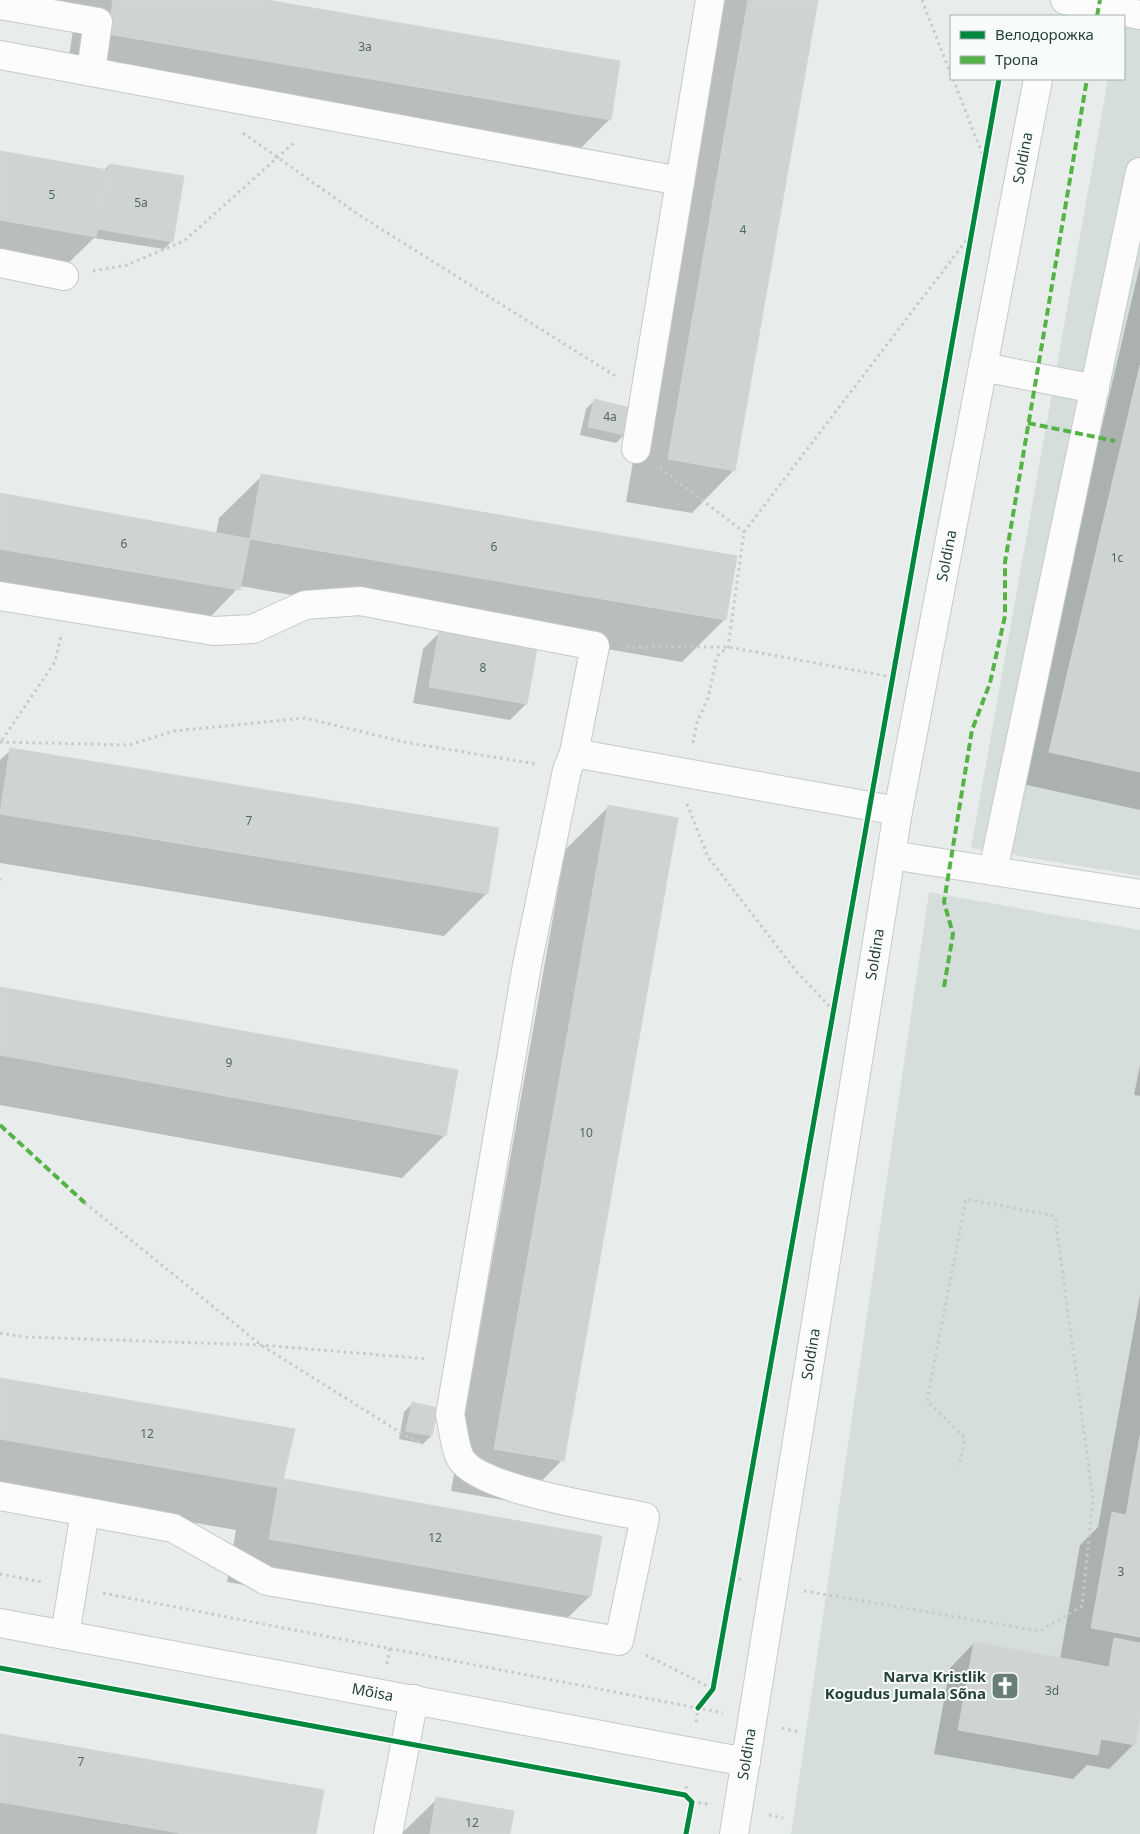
<svg xmlns="http://www.w3.org/2000/svg" width="1140" height="1834" font-family="'Noto Sans',sans-serif">
	<style>
		.built { fill: #d6dedb }
		.shadow { fill: #0003 }
		.building { fill: #cfd4d2; stroke: #d1d6d4 }
		.lines { fill: none; stroke-linecap: round; stroke-linejoin: round }
		.minor-casing { stroke: #c5cac8; stroke-width: 30 }
		.path { stroke: #c3ccca; stroke-width: 3; stroke-dasharray: 2.5 4; stroke-linecap: butt }
		.minor { stroke: #fcfcfc; stroke-width: 28 }
		.quiet { stroke: #55b346; stroke-width: 4; stroke-dasharray: 8 4; stroke-linecap: butt }
		.cycleway-casing { stroke: #f7fbf9; stroke-width: 8 }
		.cycleway { stroke: #00873e; stroke-width: 5 }
		.labels { text-anchor: middle; stroke-width: 4; stroke-linejoin: round; paint-order: stroke }
		.number-label { font-size: 12px; fill: #506761 }
		.street-label { font-size: 15px; fill: #24423a; stroke: #f7fbf9 }
		.poi-label { font-size: 15px; font-weight: bold; fill: #24423a; stroke: #f7fbf9; text-anchor: end }
	</style>
	<rect width="100%" height="100%" fill="#e8edeb"/>
	<path class="built" d="M1122,0h18v876l-169,-28 137,-769h16z
		M929,892l211,38v904h-349z"/>
	<path class="shadow" d="M0,0h260l350,119 -43,43 -501,-85 8,-54z
		M713,0h103l-82,470 -42,43 -66,-11z
		M0,152l104,18 5,-5 63,76 -8,8 -70,-11 -42,41 -52,-9z
		M1140,265v545l-122,-27z
		M594,401l30,34 -8,8 -36,-8 6,-26z
		M262,476l463,143 -43,43 -442,-76 -44,46 -196,-33v-104l216,39 3,-16z
		M439,633l87,71 -16,16 -97,-17 10,-54z
		M11,750l476,143 -43,43 -444,-73v-103z
		M608,807l-46,653 -42,43 -69,-12 114,-641z
		M0,988l445,147 -43,43 -402,-73z
		M1140,1065v31l-6,-1z
		M1140,1295v414l-6,35 -25,25 -22,-4 -14,14 -139,-25 16,-86 24,-25 86,16 20,-114 18,-18z
		M0,1379l281,101 309,116 -43,42 -320,-56 9,-52 -236,-41z
		M412,1404l19,32 -8,8 -24,-5 5,-27z
		M0,1735l315,99h-315z
		M437,1799l72,35h-108z"/>
	<path class="building" d="M113,0h154l353,61 -9,59 -503,-86z
		M748,0h70l-83,471 -67,-12z
		M0,151l108,19 -12,67 -96,-17z
		M109,164l75,12 -11,66 -75,-13z
		M1140,365v407l-91,-20z
		M594,399l37,9 -6,27 -37,-8z
		M261,474l476,82 -11,64 -476,-81z
		M0,493l250,46 -10,51 -240,-41z
		M439,631l98,17 -10,56 -98,-17z
		M10,748l489,80 -11,66 -488,-80z
		M608,805l70,13 -114,643 -70,-12z
		M0,987l458,83 -12,66 -446,-81z
		M0,1378l295,51 -14,59 -281,-49z
		M412,1402l26,6 -6,28 -26,-5z
		M1140,1436v201l-49,-9 21,-116 14,3z
		M280,1478l322,58 -11,60 -322,-57z
		M1114,1638l26,5v73l-5,29 -34,-6 -3,16 -140,-25 16,-88 135,25z
		M0,1734l324,56 -8,44h-131l-185,-32z
		M436,1797l78,14 -4,23h-80z"/>
	<g class="lines">
		<defs>
			<g id="minor">
				<path d="M1065,0l75,15"/>
				<path d="M0,5l98,17 -7,48"/>
				<path d="M0,55l680,126"/>
				<path d="M0,263l64,13"/>
				<path d="M983,367l112,22"/>
				<path d="M636,449l74,-449"/>
				<path d="M0,596l214,35 39,-2 52,-24 55,-4 235,45 -21,107"/>
				<path d="M891,855l249,39"/>
				<path d="M993,871l147,-699"/>
				<path d="M0,1496l173,32 94,53 352,60 26,-124c-37,-8 -165,-27 -184,-58 -6,-9 -8,-33 -11,-44l77,-450 40,-195 7,-17 324,58"/>
				<path id="s1" d="M0,1623l746,139"/>
				<path d="M65,1635l20,-123"/>
				<path d="M388,1834l26,-135"/>
				<path id="s2" d="M734,1834l164,-1023 140,-732"/>
			</g>
		</defs>
		<use href="#minor" class="minor-casing"/>
		<path class="path" d="M922,0l29,75
			M953,79l32,82
			M243,133l119,84 255,160
			M93,271l34,-6 57,-24 112,-100
			M660,468l84,64
			M626,647h102l164,30
			M2,740l53,-78 6,-26
			M0,742l129,3 45,-14 131,-13 99,24 132,22
			M693,743l4,-21 11,-24 9,-42 11,-9 16,-115 228,-299
			M687,804l21,53 89,115 36,38
			M0,878v6
			M85,1203l176,142 145,91 18,7
			M0,1333l25,4 236,8 167,14
			M0,1574l43,8
			M732,1578l12,2
			M804,1591l236,40 42,-25 11,-107 -38,-283 -89,-17 -39,202 38,37 -6,29
			M103,1593l620,120
			M646,1655l67,34
			M387,1664l3,-17
			M696,1722l2,-14
			M782,1728l16,4
			M685,1795l2,-12
			M692,1802l17,2
			M769,1815l14,3"/>
		<use href="#minor" class="minor"/>
		<path class="quiet" d="M1097,16l3,-16
			M1028,423l87,18
			M944,987l9,-53 -9,-32 28,-172 18,-47 15,-67v-54l82,-483
			M0,1125l85,78"/>
		<defs>
			<path id="cycleway" d="M0,1668l685,127 7,7 -6,32
				M698,1708l15,-19 286,-1610"/>
		</defs>
		<use href="#cycleway" class="cycleway-casing"/>
		<use href="#cycleway" class="cycleway"/>
	</g>
	<defs>
		<symbol id="church-square" viewBox="-11 -11 22 22"><rect x="-9" y="-9" width="18" height="18" rx="4" fill="#697e78" stroke="#f7fbf9"/><path d="M-1.2-6h2.4v3.5h3.3v2.4h-3.3V6h-2.4V-.1h-3.3v-2.4h3.3Z" fill="#fff"/></symbol>
	</defs>
	<g fill-rule="evenodd">
		<use href="#church-square" x="989" y="1670" width="32" height="32"/>
	</g>
	<g class="labels">
		<g class="number-label">
			<text x="365" y="51">3a</text>
			<text x="52" y="199">5</text>
			<text x="141" y="207">5a</text>
			<text x="743" y="234">4</text>
			<text x="610" y="421">4a</text>
			<text x="124" y="548">6</text>
			<text x="494" y="551">6</text>
			<text x="1117" y="562">1c</text>
			<text x="483" y="672">8</text>
			<text x="249" y="825">7</text>
			<text x="229" y="1067">9</text>
			<text x="586" y="1137">10</text>
			<text x="147" y="1438">12</text>
			<text x="435" y="1542">12</text>
			<text x="1121" y="1576">3</text>
			<text x="1052" y="1695">3d</text>
			<text x="81" y="1766">7</text>
			<text x="472" y="1827">12</text>
		</g>
		<g class="street-label">
			<text dy="5" stroke="none"><textPath href="#s2" startOffset="1701">Soldina</textPath></text>
			<text dy="5" stroke="none"><textPath href="#s2" startOffset="1296">Soldina</textPath></text>
			<text dy="5" stroke="none"><textPath href="#s2" startOffset="891">Soldina</textPath></text>
			<text dy="5" stroke="none"><textPath href="#s2" startOffset="486">Soldina</textPath></text>
			<text dy="5" stroke="none"><textPath href="#s1" startOffset="379">Mõisa</textPath></text>
			<text dy="5" stroke="none"><textPath href="#s2" startOffset="81">Soldina</textPath></text>
		</g>
		<g class="poi-label">
			<text x="986" y="1682">Narva Kristlik<tspan x="986" dy="17">Kogudus Jumala Sõna</tspan></text>
		</g>
	</g>
	<rect x="950" y="15" width="175" height="65" fill="#f7fbf9" stroke="#a3b1ad"/>
	<rect x="960" y="31" width="25" height="8" fill="#00873e" stroke="#a3b1ad"/>
	<text x="995" y="40" font-size="15" fill="#24423a">Велодорожка</text>
	<rect x="960" y="56" width="25" height="8" fill="#55b346" stroke="#a3b1ad"/>
	<text x="995" y="65" font-size="15" fill="#24423a">Тропа</text>
</svg>
